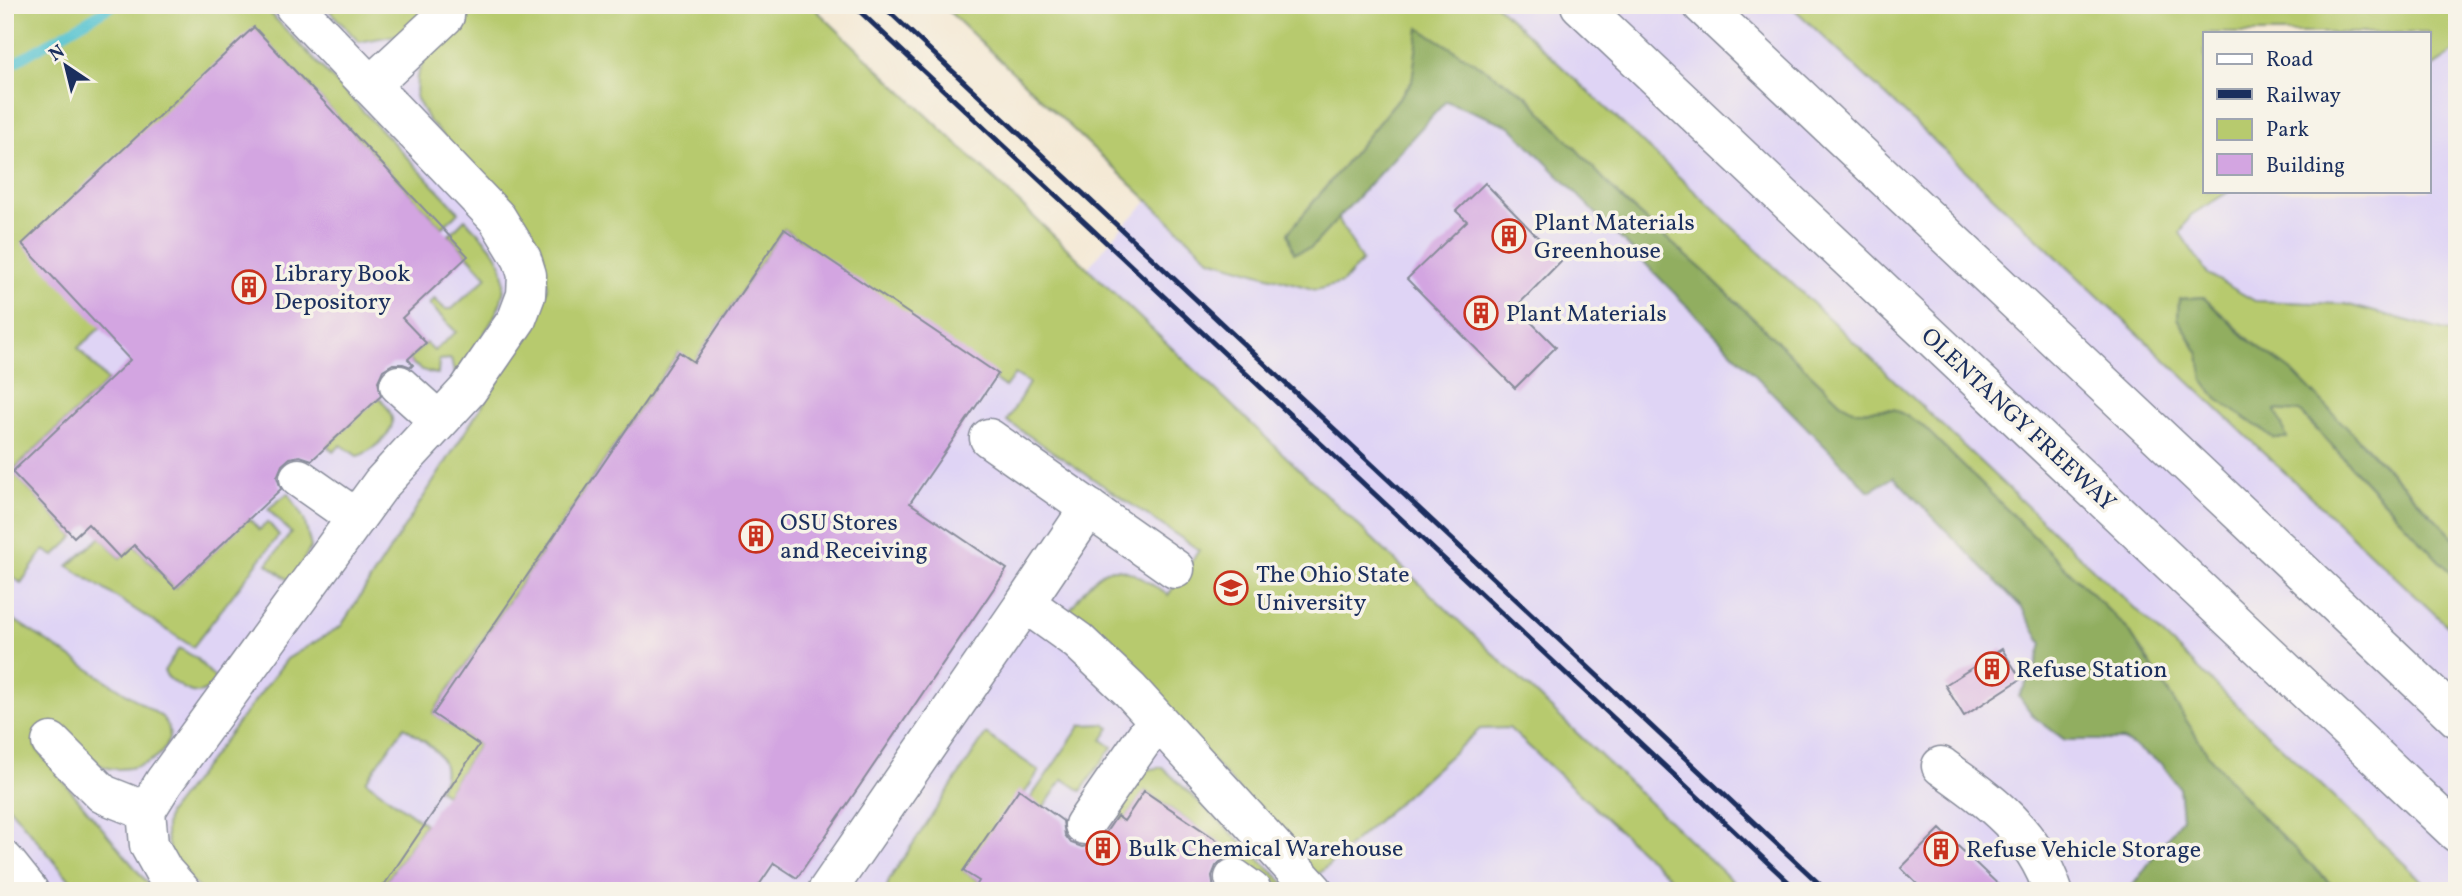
<svg xmlns="http://www.w3.org/2000/svg" width="2462" height="896" font-family="Vollkorn,serif">
	<style>
		.built { fill: #dfd4f5; fill-rule: evenodd }
		.green { fill: #b7ca6e; stroke: #697c66; stroke-width: 2 }
		.forest { fill: #91ae61; stroke: #566e60; stroke-width: 2 }
		.lines { fill: none; stroke-linecap: round; stroke-linejoin: round }
		.stream { stroke: #58c4d1; stroke-width: 10 }
		.building { fill: #d3a5e1 }
		.minor-casing { stroke: #888c9a; stroke-width: 41 }
		.major-casing { stroke: #888c9a; stroke-width: 41 }
		.highway-casing { stroke: #888c9a; stroke-width: 41 }
		.minor { stroke: #fff; stroke-width: 38 }
		.major { stroke: #fff; stroke-width: 38 }
		.highway { stroke: #fff; stroke-width: 38 }
		.rail { stroke: #1b2f5e; stroke-width: 5 }
		.labels { text-anchor: middle; stroke-width: 7; stroke-linejoin: round; paint-order: stroke }
		.poi-label { font-size: 24px; fill: #1b2f5e; stroke: #f7f3e8; text-anchor: start }
		.street-label { font-size: 24px; fill: #1b2f5e; stroke: #f7f3e8 }
	</style>
	<rect width="100%" height="100%" fill="#f7f3e8"/>
	<filter id="ink" filterUnits="userSpaceOnUse"><feTurbulence type="fractalNoise" baseFrequency=".0143" numOctaves="2"/><feDisplacementMap in="SourceGraphic" scale="14" xChannelSelector="R" yChannelSelector="G"/><feConvolveMatrix kernelMatrix="1 2 1 2 8 2 1 2 1" color-interpolation-filters="sRGB"/></filter>
	<filter id="wash" filterUnits="userSpaceOnUse"><feTurbulence type="fractalNoise" baseFrequency=".00686" numOctaves="4" result="noise"/><feDisplacementMap in="SourceGraphic" scale="28" xChannelSelector="R" yChannelSelector="G"/><feGaussianBlur stdDeviation="1.57" result="paint"/><feColorMatrix in="noise" values="0 0 0 0 0 0 0 0 0 0 0 0 0 0 0 0 0 1.4 0 .05"/><feComposite in="paint" operator="in"/></filter>
	<g filter="url(#wash)">
		<rect width="100%" height="100%" fill="#f4e9d5"/>
		<path class="built" d="M5,5h774l294,281 47,-57 224,-224h1113v886h-2452zM2205,33h224v158h-224z"/>
		<path class="green" d="M5,5h272l-7,8 189,199 -17,16 -188,-200 -154,300 -22,20 30,33 -96,90 62,66 -20,19 -10,-6 -23,33 -8,-6 -8,11z
			M324,5h110l-32,29 -43,8z
			M447,5h364l932,886h-59l-175,-163 -29,1 -165,148 -211,-240 -37,-23c39,-56 45,-57 101,-19l31,-45 -192,-129 22,-38 -14,-9 -10,13 -221,-158 -90,133 -16,-9 -245,360 46,32 -33,49 -8,-5c21,-29 -13,-48 -34,-62l-38,54 59,43 -45,67h-179c-22,-24 -42,-42 -33,-77l119,-155 54,-33 197,-308 10,-31 -7,-38 -41,-54 -72,-75 -12,-23 1,-21z
			M942,5h554l246,231 691,655h-95l-81,-79 -48,-56 -80,-125 -207,-206 -28,-16 -38,2 -16,-9 -135,-130 -80,-70 -99,-107 -106,-66 -8,53 -124,151 6,19 17,-4 27,-30 24,43 -20,22 -26,7 -106,-31z
			M1790,5h667v45l-28,19v-36h-224v158h25l-39,24 -11,18 28,41 47,27 90,3 112,30v207l-90,-94 -164,-150 -24,2 -1,19 21,36 4,26 73,30 24,2 157,168v55z
			M465,219c10,11 21,21 30,33 27,42 -11,79 -33,114l-8,7 -3,-14 -12,1 -1,14c-12,-1 -22,-6 -30,-15l18,-16 8,8 22,-19 -27,-28 5,-5 11,10h7l35,-32 -38,-42z
			M379,397c17,19 19,30 -2,48 -7,5 -11,9 -20,11l-16,-11 -8,7 -6,-6z
			M288,493l16,26 7,28 -20,35 -24,-18 24,-31 -23,-24z
			M249,518l10,12 9,-8 11,13 -86,112 -125,-81 33,-29 19,21 14,-13 41,43z
			M5,614l157,103c8,11 10,17 4,29 -10,19 -45,28 -64,20 -6,-3 -11,-11 -17,-14 -12,-4 -36,-3 -49,-4l118,143h-75l-74,-89z
			M179,648l17,10 21,22c-14,17 -23,16 -40,4 -6,-4 -10,-6 -13,-13z
			M1104,724l6,4 -8,12 10,7 -31,44 -18,-12 -20,29 -13,-9 51,-74z
			M986,734l53,37 -15,23 -60,77 15,10 -6,10h-87l3,-11z
			M1162,767l131,124h-4l-144,-100 -21,30 -13,-9 30,-41z"/>
		<path class="forest" d="M1419,28l107,67 99,107 80,70 135,130 16,9 38,-2 28,16 207,206 80,125 48,56 81,79h-202l-3,-6 49,-67 -3,-31 -17,-23 -39,-24h-58l-31,-23 -15,-21 17,-30 6,-22 -20,-36 -128,-131 -25,14 -359,-365 -64,-25 -135,147 -17,5 -6,-20 124,-151z
			M2203,297l42,40 49,36 163,168v39l-156,-168 -25,-2 11,28h-13l-57,-39 -14,-19 -4,-26 -21,-36 1,-19z"/>
		<g class="lines">
			<path class="stream" d="M5,68l109,-63"/>
		</g>
		<g id="blocks">
			<path class="building" d="M254,27l214,229 -66,62 24,25 -18,16 5,6 -2,2 -8,-3h-10l-10,6 -5,11 3,15 -69,64 -12,-4 -10,2 -8,7 -5,12 4,12 -106,99 -41,-43 -14,13 -32,-34 -14,13 -62,-65 118,-112 -108,-116z
				M1485,183l76,78 -45,46 40,40 -41,41 -108,-109 60,-58 -11,-10z
				M784,229l214,145 -88,129 97,66 -210,309 -23,-15 -19,28h-375l99,-146 -46,-31 246,-362 15,10z
				M2002,649l19,30 -57,37 -19,-31z
				M1019,789l44,32 2,14 6,8 11,4 11,-2 9,-7 15,-22 7,5 20,-30 95,64 -15,3 -8,8 -4,10 2,15h-241l6,-10 -16,-10z
				M1940,829l65,62h-81l-23,-23z"/>
		</g>
	</g>
	<g filter="url(#ink)">
		<use href="#blocks" fill-opacity="0" stroke="#888c9a" stroke-width="2"/>
		<g class="lines">
			<defs>
				<path id="minor" d="M370,86l75,-70
					M399,385l40,36
					M989,438l186,131
					M299,478l57,40
					M1025,603l64,-95
					M51,742l52,52 43,17
					M1941,766c49,35 92,65 112,125
					M1084,825l73,-105
					M1234,878l18,13
					M181,891l-17,-19 -15,-27 -3,-34 18,-29 217,-298 87,-94 49,-71 9,-24 1,-20 -5,-16 -25,-41 -203,-212
					M827,891l198,-288 53,38 52,49 184,201"/>
				<path id="major" d="M5,861l24,30"/>
				<path id="highway" d="M1580,5l877,828
					M1702,5l755,713"/>
			</defs>
			<use href="#minor" class="minor-casing"/>
			<use href="#major" class="major-casing"/>
			<use href="#highway" class="highway-casing"/>
			<use href="#minor" class="minor"/>
			<use href="#major" class="major"/>
			<use href="#highway" class="highway"/>
			<path class="rail" d="M853,5l945,886
				M882,5l945,886"/>
		</g>
	</g>
	<defs>
		<symbol id="building-ring" viewBox="-11 -11 22 22"><circle r="9.5" fill="#f7f3e8" stroke="#c8321e" stroke-width="1.5"/><path d="M-4-6H4V6H1V3H-1V6H-4ZM-2.5-4.3h1.7v1.8h-1.7ZM.8-4.3h1.7v1.8H.8ZM-2.5-1h1.7V.8h-1.7ZM.8-1h1.7V.8H.8Z" fill="#c8321e"/></symbol>
		<symbol id="university-ring" viewBox="-11 -11 22 22"><circle r="9.5" fill="#f7f3e8" stroke="#c8321e" stroke-width="1.5"/><path d="M0-5L7-2L0 1L-7-2ZM-4 1L0 2.5L4 1V4Q0 6-4 4Z" fill="#c8321e"/></symbol>
	</defs>
	<g fill-rule="evenodd">
		<use href="#building-ring" x="1490" y="217" width="38" height="38"/>
		<use href="#building-ring" x="230" y="268" width="38" height="38"/>
		<use href="#building-ring" x="1462" y="294" width="38" height="38"/>
		<use href="#building-ring" x="737" y="517" width="38" height="38"/>
		<use href="#university-ring" x="1212" y="569" width="38" height="38"/>
		<use href="#building-ring" x="1973" y="650" width="38" height="38"/>
		<use href="#building-ring" x="1084" y="829" width="38" height="38"/>
		<use href="#building-ring" x="1922" y="830" width="38" height="38"/>
	</g>
	<g class="labels">
		<g class="poi-label">
			<text x="1534" y="230">Plant Materials<tspan x="1534" dy="28">Greenhouse</tspan></text>
			<text x="274" y="281">Library Book<tspan x="274" dy="28">Depository</tspan></text>
			<text x="1506" y="321">Plant Materials</text>
			<text x="780" y="530">OSU Stores<tspan x="780" dy="28">and Receiving</tspan></text>
			<text x="1256" y="582">The Ohio State<tspan x="1256" dy="28">University</tspan></text>
			<text x="2016" y="677">Refuse Station</text>
			<text x="1128" y="856">Bulk Chemical Warehouse</text>
			<text x="1966" y="857">Refuse Vehicle Storage</text>
		</g>
		<g class="street-label">
			<text transform="translate(2019 419) rotate(43)" y="8">OLENTANGY FREEWAY</text>
		</g>
	</g>
	<rect width="2462" height="896" fill="none" stroke="#f7f3e8" stroke-width="28"/>
	<rect x="2203" y="32" width="228" height="161" fill="#f7f3e8" stroke="#9fa5b1" stroke-width="2"/>
	<rect x="2217" y="54" width="35" height="10" fill="#ffffff" stroke="#9fa5b1" stroke-width="2"/>
	<text x="2266" y="66" font-size="21" fill="#1b2f5e">Road</text>
	<rect x="2217" y="89" width="35" height="10" fill="#1b2f5e" stroke="#9fa5b1" stroke-width="2"/>
	<text x="2266" y="102" font-size="21" fill="#1b2f5e">Railway</text>
	<rect x="2217" y="119" width="35" height="21" fill="#b7ca6e" stroke="#9fa5b1" stroke-width="2"/>
	<text x="2266" y="136" font-size="21" fill="#1b2f5e">Park</text>
	<rect x="2217" y="154" width="35" height="21" fill="#d3a5e1" stroke="#9fa5b1" stroke-width="2"/>
	<text x="2266" y="172" font-size="21" fill="#1b2f5e">Building</text>
	<g transform="translate(66 66) rotate(325)" stroke="#f7f3e8" stroke-width="5" paint-order="stroke">
	<path d="M0-5L12 26L0 18L-12 26Z" fill="#1b2f5e"/>
	<text y="-10" font-size="19" font-weight="bold" text-anchor="middle" fill="#1b2f5e">N</text>
	</g>
</svg>
